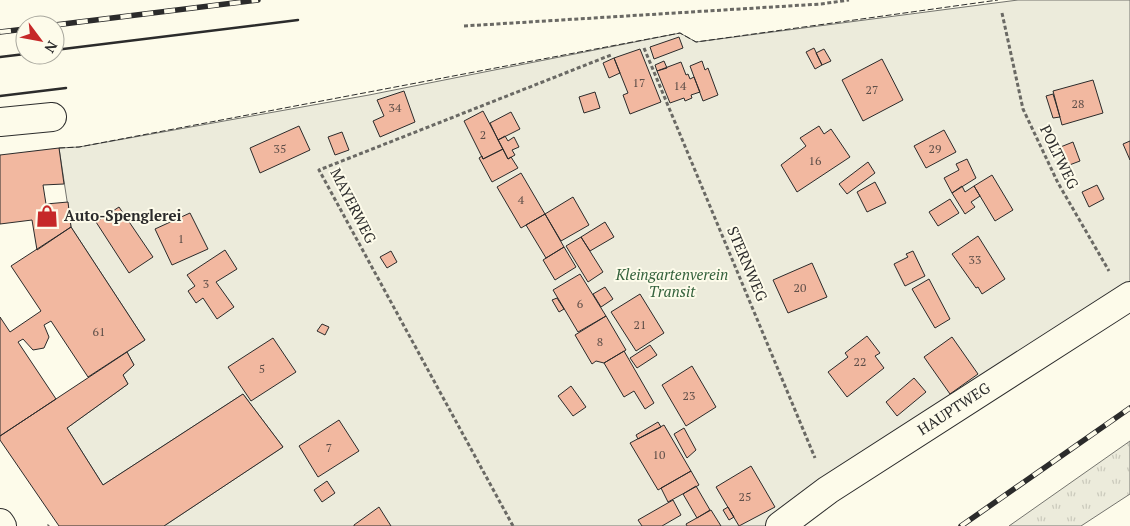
<svg xmlns="http://www.w3.org/2000/svg" width="1130" height="526" font-family="'PT Serif',serif">
	<style>
		.grass { fill: url(#grass-tufts); stroke: #74746e }
		.garden { fill: #ecebdb; stroke: #74746e }
		.building { fill: #f2b8a0; stroke: #2b2b2b }
		.lines { fill: none; stroke-linecap: round; stroke-linejoin: round }
		.minor-casing { stroke: #2b2b2b; stroke-width: 30 }
		.major-casing { stroke: #2b2b2b; stroke-width: 30 }
		.path { stroke: #6a6964; stroke-width: 3; stroke-dasharray: 4 2.5; stroke-linecap: butt }
		.minor { stroke: #fdfbea; stroke-width: 28 }
		.major { stroke: #fdfbea; stroke-width: 28 }
		.rail-casing { stroke: #2b2b2b; stroke-width: 5.5 }
		.rail { stroke: #fdfbea; stroke-width: 4; stroke-dasharray: 11; stroke-linecap: butt }
		.fence { stroke: #2b2b2b; stroke-width: 1; stroke-dasharray: 6 2.5; stroke-linecap: butt }
		.wall { stroke: #2b2b2b; stroke-width: 2.5 }
		.labels { text-anchor: middle; stroke-width: 4; stroke-linejoin: round; paint-order: stroke }
		.number-label { font-size: 12px; fill: #5d4e48 }
		.street-label { font-size: 15px; fill: #2b2b2b; stroke: #fdfbea }
		.poi-label { font-size: 15px; font-weight: bold; fill: #2b2b2b; stroke: #fdfbea; text-anchor: start }
		.park-label { font-size: 15px; font-style: italic; fill: #34623c; stroke: #fdfbea }
	</style>
	<defs>
		<pattern id="grass-tufts" width="24" height="20" patternUnits="userSpaceOnUse" patternTransform="scale(1.25)"><rect width="24" height="20" fill="#ecebdb"/><path d="M3 7l-1-3M5 7V3M7 7l1-3M15 17l-1-3M17 17v-4M19 17l1-3" fill="none" stroke="#cbcabc"/></pattern>
	</defs>
	<rect width="100%" height="100%" fill="#fdfbea"/>
	<path class="grass" d="M1130,441v53l-49,32h-72z"/>
	<path class="garden" d="M1018,0h112v305l-336,221h-630l119,-79 -40,-53 -140,91 -36,-57 61,-44 -5,-9 11,-10 -7,-13 18,-12 -74,-113 -12,-79 20,-1 290,-52 311,-62 16,9z"/>
	<path class="building" d="M679,37l4,11 -29,11 -4,-12z
		M814,48l8,17 -7,4 -9,-17z
		M640,49l21,53 -31,12 -7,-19 5,-2 -14,-35z
		M824,49l7,12 -9,4 -6,-12z
		M614,58l6,15 -11,5 -6,-15z
		M882,59l21,41 -40,21 -21,-41z
		M664,61l3,7 -10,3 -2,-6z
		M702,61l3,9 3,-2 10,27 -15,6 -13,-35z
		M681,62l5,13 2,-1 2,5 4,-2 6,15 -9,3 1,3 -7,3 -1,-3 -14,5 -13,-32z
		M1093,80l10,33 -41,12 -9,-34z
		M404,91l11,31 -35,15 -7,-16 11,-5 -7,-16z
		M595,92l5,16 -16,5 -5,-16z
		M1053,94l7,23 -7,1 -7,-22z
		M483,111l20,38 -20,10 -19,-38z
		M511,112l9,17 -22,11 -8,-17z
		M299,126l11,24 -50,23 -10,-25z
		M819,126l5,8 7,-5 19,28 -53,35 -16,-27 25,-19 -6,-8z
		M944,130l12,22 -30,16 -12,-22z
		M342,132l7,18 -14,5 -7,-18z
		M505,136l3,5 6,-4 5,10 -7,3 3,5 -7,4 -10,-19z
		M1130,141v19l-7,-16z
		M1073,142l7,19 -16,6 -6,-19z
		M59,148l5,36 -21,1 3,19 22,-2 3,25 -34,23 -5,-30 -32,4v-69z
		M503,149l5,10 3,-2 7,11 -26,14 -13,-24 3,-2 1,3z
		M967,159l9,19 -24,15 -8,-15 15,-8 -3,-6z
		M868,162l7,11 -28,21 -8,-10z
		M521,173l24,41 -24,14 -24,-41z
		M992,175l21,35 -18,11 -21,-35z
		M875,182l11,21 -19,9 -10,-20z
		M1097,185l7,14 -15,8 -7,-15z
		M962,186l3,6 9,-6 6,10 -9,6 4,5 -10,7 -13,-21z
		M573,197l16,28 -28,16 -16,-27z
		M950,199l9,14 -21,13 -9,-14z
		M119,207l34,50 -24,16 -33,-51z
		M190,213l18,36 -36,16 -17,-36z
		M545,214l19,33 -18,11 -20,-33z
		M605,222l9,15 -24,14 -9,-14z
		M71,227l74,113 -57,37 -37,-56 -7,4 5,12 -5,11 -11,2 -10,-11 -5,3 38,57 -56,37v-119l10,15 31,-21 -30,-45z
		M978,236l27,43 -23,15 -4,-7 -2,1 -24,-34z
		M581,237l22,35 -15,10 -22,-36z
		M564,247l12,20 -21,13 -12,-20z
		M225,250l12,19 -21,13 18,25 -17,12 -14,-21 -7,5 -8,-12 7,-5 -8,-11z
		M391,251l6,11 -10,6 -7,-11z
		M913,251l12,25 -20,10 -11,-22 14,-7 -2,-3z
		M812,263l15,34 -39,16 -15,-33z
		M580,274l26,42 -28,16 -25,-42z
		M929,279l21,40 -15,9 -23,-39z
		M605,287l8,12 -12,8 -8,-13z
		M640,294l24,39 -28,18 -25,-39z
		M557,298l7,11 -5,3 -7,-12z
		M606,316l20,34 -22,13 -8,-2 -4,3 -17,-29z
		M322,324l7,3 -4,8 -8,-4z
		M867,336l13,17 -5,3 9,12 -37,29 -19,-25 20,-15 -3,-4z
		M952,337l26,37 -28,20 -26,-37z
		M273,338l23,34 -45,29 -23,-34z
		M650,345l7,10 -20,13 -7,-10z
		M624,351l30,52 -9,6 -11,-18 -10,6 -20,-34z
		M127,352l7,13 -11,10 5,9 -61,44 36,57 140,-91 40,53 -119,79h-105l-59,-86v-4z
		M692,366l24,41 -30,19 -24,-41z
		M914,378l12,14 -29,24 -11,-14z
		M571,386l15,21 -13,9 -15,-20z
		M339,420l20,31 -41,26 -19,-31z
		M658,422l3,5 -23,12 -2,-4z
		M664,425l27,46 -33,19 -28,-47z
		M684,428l12,22 -9,8 -13,-24z
		M751,466l24,41 -36,19 -23,-39z
		M691,471l8,14 -31,17 -7,-14z
		M327,481l8,12 -13,9 -8,-12z
		M696,486l14,24 -13,8 -14,-24z
		M673,500l8,15 -19,11h-20l-4,-6z
		M379,507l12,19h-37v-1z
		M728,507l6,10 -5,3 -6,-10z
		M711,510l10,16h-34l-1,-2z"/>
	<g class="lines">
		<defs>
			<path id="minor" d="M0,122l52,-5
				M780,526l48,-36 302,-194"/>
			<path id="major" d="M0,523l2,3"/>
		</defs>
		<use href="#minor" class="minor-casing"/>
		<use href="#major" class="major-casing"/>
		<path class="path" d="M1002,13l21,96 35,74 51,88
			M464,26l357,-22 28,-4
			M644,48l171,410
			M48,526l1,-1
			M513,526l-194,-356 292,-115"/>
		<use href="#minor" class="minor"/>
		<use href="#major" class="major"/>
		<defs>
			<path id="rail" d="M55,25l203,-25
				M0,32l25,-3
				M961,526l169,-118"/>
		</defs>
		<use href="#rail" class="rail-casing"/>
		<use href="#rail" class="rail"/>
		<path class="fence" d="M59,148l20,-1 601,-114 16,9 302,-42"/>
		<path class="wall" d="M55,50l243,-30
			M0,57l25,-3
			M0,96l66,-8"/>
	</g>
	<defs>
		<symbol id="shop-bare" viewBox="-9 -9 18 18"><path d="M-5-2.5h2.3a2.7 3.5 0 0 1 5.4 0H5L5.5 6h-11ZM-1.5-2.5h3a1.5 2.3 0 0 0-3 0Z" fill="#c62828" stroke="#fdfbea" stroke-width="2.5" paint-order="stroke"/></symbol>
	</defs>
	<g fill-rule="evenodd">
		<use href="#shop-bare" x="31" y="200" width="32" height="32"/>
	</g>
	<g class="labels">
		<g class="number-label">
			<text x="639" y="87">17</text>
			<text x="680" y="90">14</text>
			<text x="872" y="94">27</text>
			<text x="1078" y="108">28</text>
			<text x="395" y="112">34</text>
			<text x="483" y="139">2</text>
			<text x="280" y="153">35</text>
			<text x="935" y="153">29</text>
			<text x="815" y="165">16</text>
			<text x="521" y="204">4</text>
			<text x="181" y="243">1</text>
			<text x="975" y="264">33</text>
			<text x="206" y="288">3</text>
			<text x="800" y="292">20</text>
			<text x="580" y="308">6</text>
			<text x="640" y="329">21</text>
			<text x="99" y="336">61</text>
			<text x="600" y="346">8</text>
			<text x="860" y="366">22</text>
			<text x="262" y="373">5</text>
			<text x="689" y="400">23</text>
			<text x="329" y="452">7</text>
			<text x="659" y="459">10</text>
			<text x="745" y="501">25</text>
		</g>
		<g class="street-label">
			<text transform="translate(1059 157) rotate(64)" y="5">POLTWEG</text>
			<text transform="translate(353 206) rotate(63)" y="5">MAYERWEG</text>
			<text transform="translate(747 264) rotate(67)" y="5">STERNWEG</text>
			<text transform="translate(954 409) rotate(-33)" y="5">HAUPTWEG</text>
		</g>
		<g class="poi-label">
			<text x="64" y="221">Auto-Spenglerei</text>
		</g>
		<g class="park-label">
			<text x="672" y="280">Kleingartenverein<tspan x="672" dy="17">Transit</tspan></text>
		</g>
	</g>
	<g transform="translate(40 40) rotate(122)"><circle r="24" fill="#fdfbea" stroke="#a9a89e"/>
	<path d="M0-4L9 19L0 12L-9 19Z" fill="#c62828"/>
	<text y="-8" font-size="14" font-weight="bold" text-anchor="middle" fill="#2b2b2b">N</text>
	</g>
</svg>
